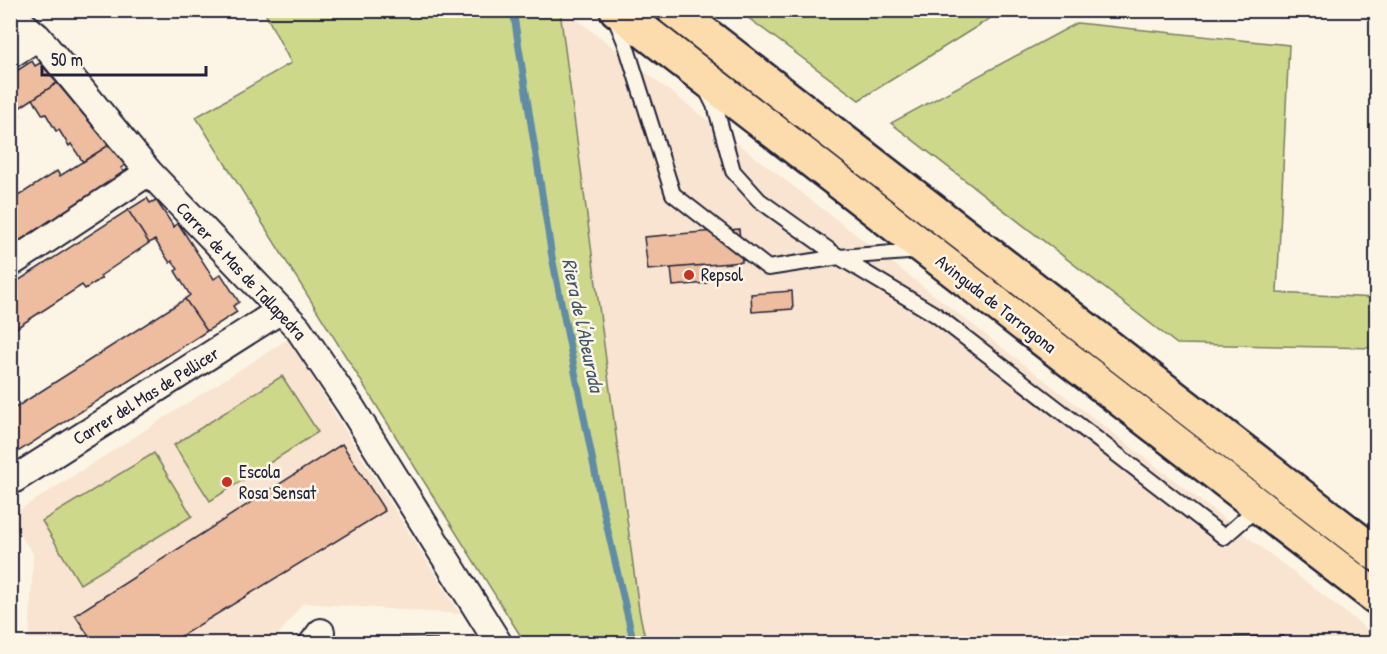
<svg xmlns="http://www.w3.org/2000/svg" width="1387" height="654" font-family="'Patrick Hand',sans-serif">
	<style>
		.built { fill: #f8e4d0 }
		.green { fill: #cdd88b; stroke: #787d63; stroke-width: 1.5 }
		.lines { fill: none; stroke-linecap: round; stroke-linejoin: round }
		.stream { stroke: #608ca5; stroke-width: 7 }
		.building { fill: #eebd9f; stroke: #22223b; stroke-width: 1.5 }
		.lane-casing { stroke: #22223b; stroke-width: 18 }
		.street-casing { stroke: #22223b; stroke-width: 30 }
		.primary-casing { stroke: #22223b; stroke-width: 38 }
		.lane { stroke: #fcf5e5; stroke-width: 14 }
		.street { stroke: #fcf5e5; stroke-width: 26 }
		.primary { stroke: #fcdcac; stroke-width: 33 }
		.poi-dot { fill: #c8321e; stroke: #fcf5e5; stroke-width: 2 }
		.labels { text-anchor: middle; stroke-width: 5; stroke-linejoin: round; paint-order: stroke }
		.street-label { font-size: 18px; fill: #22223b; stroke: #fcf5e5 }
		.poi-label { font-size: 18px; fill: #22223b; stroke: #fcf5e5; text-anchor: start }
		.water-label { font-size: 20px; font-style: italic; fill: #415770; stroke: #fcf5e5 }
	</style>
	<rect width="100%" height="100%" fill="#fcf5e5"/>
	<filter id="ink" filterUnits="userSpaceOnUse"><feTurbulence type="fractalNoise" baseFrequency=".0167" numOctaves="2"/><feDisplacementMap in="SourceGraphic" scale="12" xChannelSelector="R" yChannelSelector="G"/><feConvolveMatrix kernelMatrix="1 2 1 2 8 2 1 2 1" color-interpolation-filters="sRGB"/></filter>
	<g filter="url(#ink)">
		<path class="built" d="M560,11h6l810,625v7h-730l-7,-33z
			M288,339l172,275 -157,-11 -31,40h-104l217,-131 -43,-68 -267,170 19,29h-65l4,-90 -22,-30 -1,-7z"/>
		<path class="green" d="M264,11h296l79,599 7,33h-121l-329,-526 95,-54z
			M739,11h263l-143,89z
			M1077,23l212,22 -12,248 99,5v50l-199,-4 -286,-221z
			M282,376l36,56 -108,69 -36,-56z
			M154,453l38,63 -112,68 -38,-63z"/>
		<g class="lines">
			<path class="stream" d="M513,10l39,247 47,235 35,152"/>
		</g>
		<path class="building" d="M32,61l3,5 5,-3 17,20 -41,27 4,5 -10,6v-46z
			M57,83l52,62 -26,17 -12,-18 -2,2 -10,-16 -3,1 -10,-17 -3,1 -10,-16z
			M109,145l16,20 -4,3 4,5 -115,74v-46l47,-30 3,5z
			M147,198l3,5 6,-3 18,27 4,-4 36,56 7,-5 18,28 -6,4 4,6 -30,19 -22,-32 5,-4 -15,-24 3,-2 -6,-8 -2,2 -15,-23 -6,3 -21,-33z
			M128,210l21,33 -49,33 2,2 -17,11 -3,-4 -72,47v-46z
			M739,229l3,33 -94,8 -4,-33z
			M705,265l2,18 -34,3 -2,-18z
			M792,291l1,18 -41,3 -1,-18z
			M185,299l22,32 -197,126v-46z
			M342,444l43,67 -217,133h-74l-19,-29z
			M1283,636l3,7 6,1h-154l-1,-5z
			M353,637l84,2v5h-84z"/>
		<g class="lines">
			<defs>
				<path id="lane" d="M615,18l10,24 48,152 95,74 71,-11 69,-5 12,-6
					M706,89l10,20 17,62 26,29 80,57 97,58 288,222 34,-30"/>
				<path id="street" d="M10,13l28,24 111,135 149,156 53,79 148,237
					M10,55l28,-18
					M10,264l139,-92
					M10,482l271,-172
					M312,644l9,-12"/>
				<path id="primary" d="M617,10l759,587
					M674,10l702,544"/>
			</defs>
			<use href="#lane" class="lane-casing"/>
			<use href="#street" class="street-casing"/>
			<use href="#primary" class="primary-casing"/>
			<use href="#lane" class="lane"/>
			<use href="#street" class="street"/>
			<use href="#primary" class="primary"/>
		</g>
	</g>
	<g class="poi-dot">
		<circle cx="689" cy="275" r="6"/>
		<circle cx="227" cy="482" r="6"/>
	</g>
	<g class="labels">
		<g class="street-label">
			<text transform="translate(241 271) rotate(47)" y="6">Carrer de Mas de Tallapedra</text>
			<text transform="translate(996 304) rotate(38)" y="6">Avinguda de Tarragona</text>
			<text transform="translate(146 396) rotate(-32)" y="6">Carrer del Mas de Pellicer</text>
		</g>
		<g class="poi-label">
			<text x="701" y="281">Repsol</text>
			<text x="239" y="478">Escola<tspan x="239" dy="21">Rosa Sensat</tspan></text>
		</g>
		<g class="water-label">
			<text transform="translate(583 325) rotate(78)" y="7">Riera de l'Abeurada</text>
		</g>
	</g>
	<rect width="1387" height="654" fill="none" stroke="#fcf5e5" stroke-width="36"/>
	<rect x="18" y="18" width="1351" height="618" fill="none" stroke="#22223b" stroke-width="2" filter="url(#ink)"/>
	<path d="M42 66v9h164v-9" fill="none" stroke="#22223b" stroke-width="3"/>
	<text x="51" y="66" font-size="18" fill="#22223b" stroke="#fcf5e5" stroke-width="4.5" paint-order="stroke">50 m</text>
</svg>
